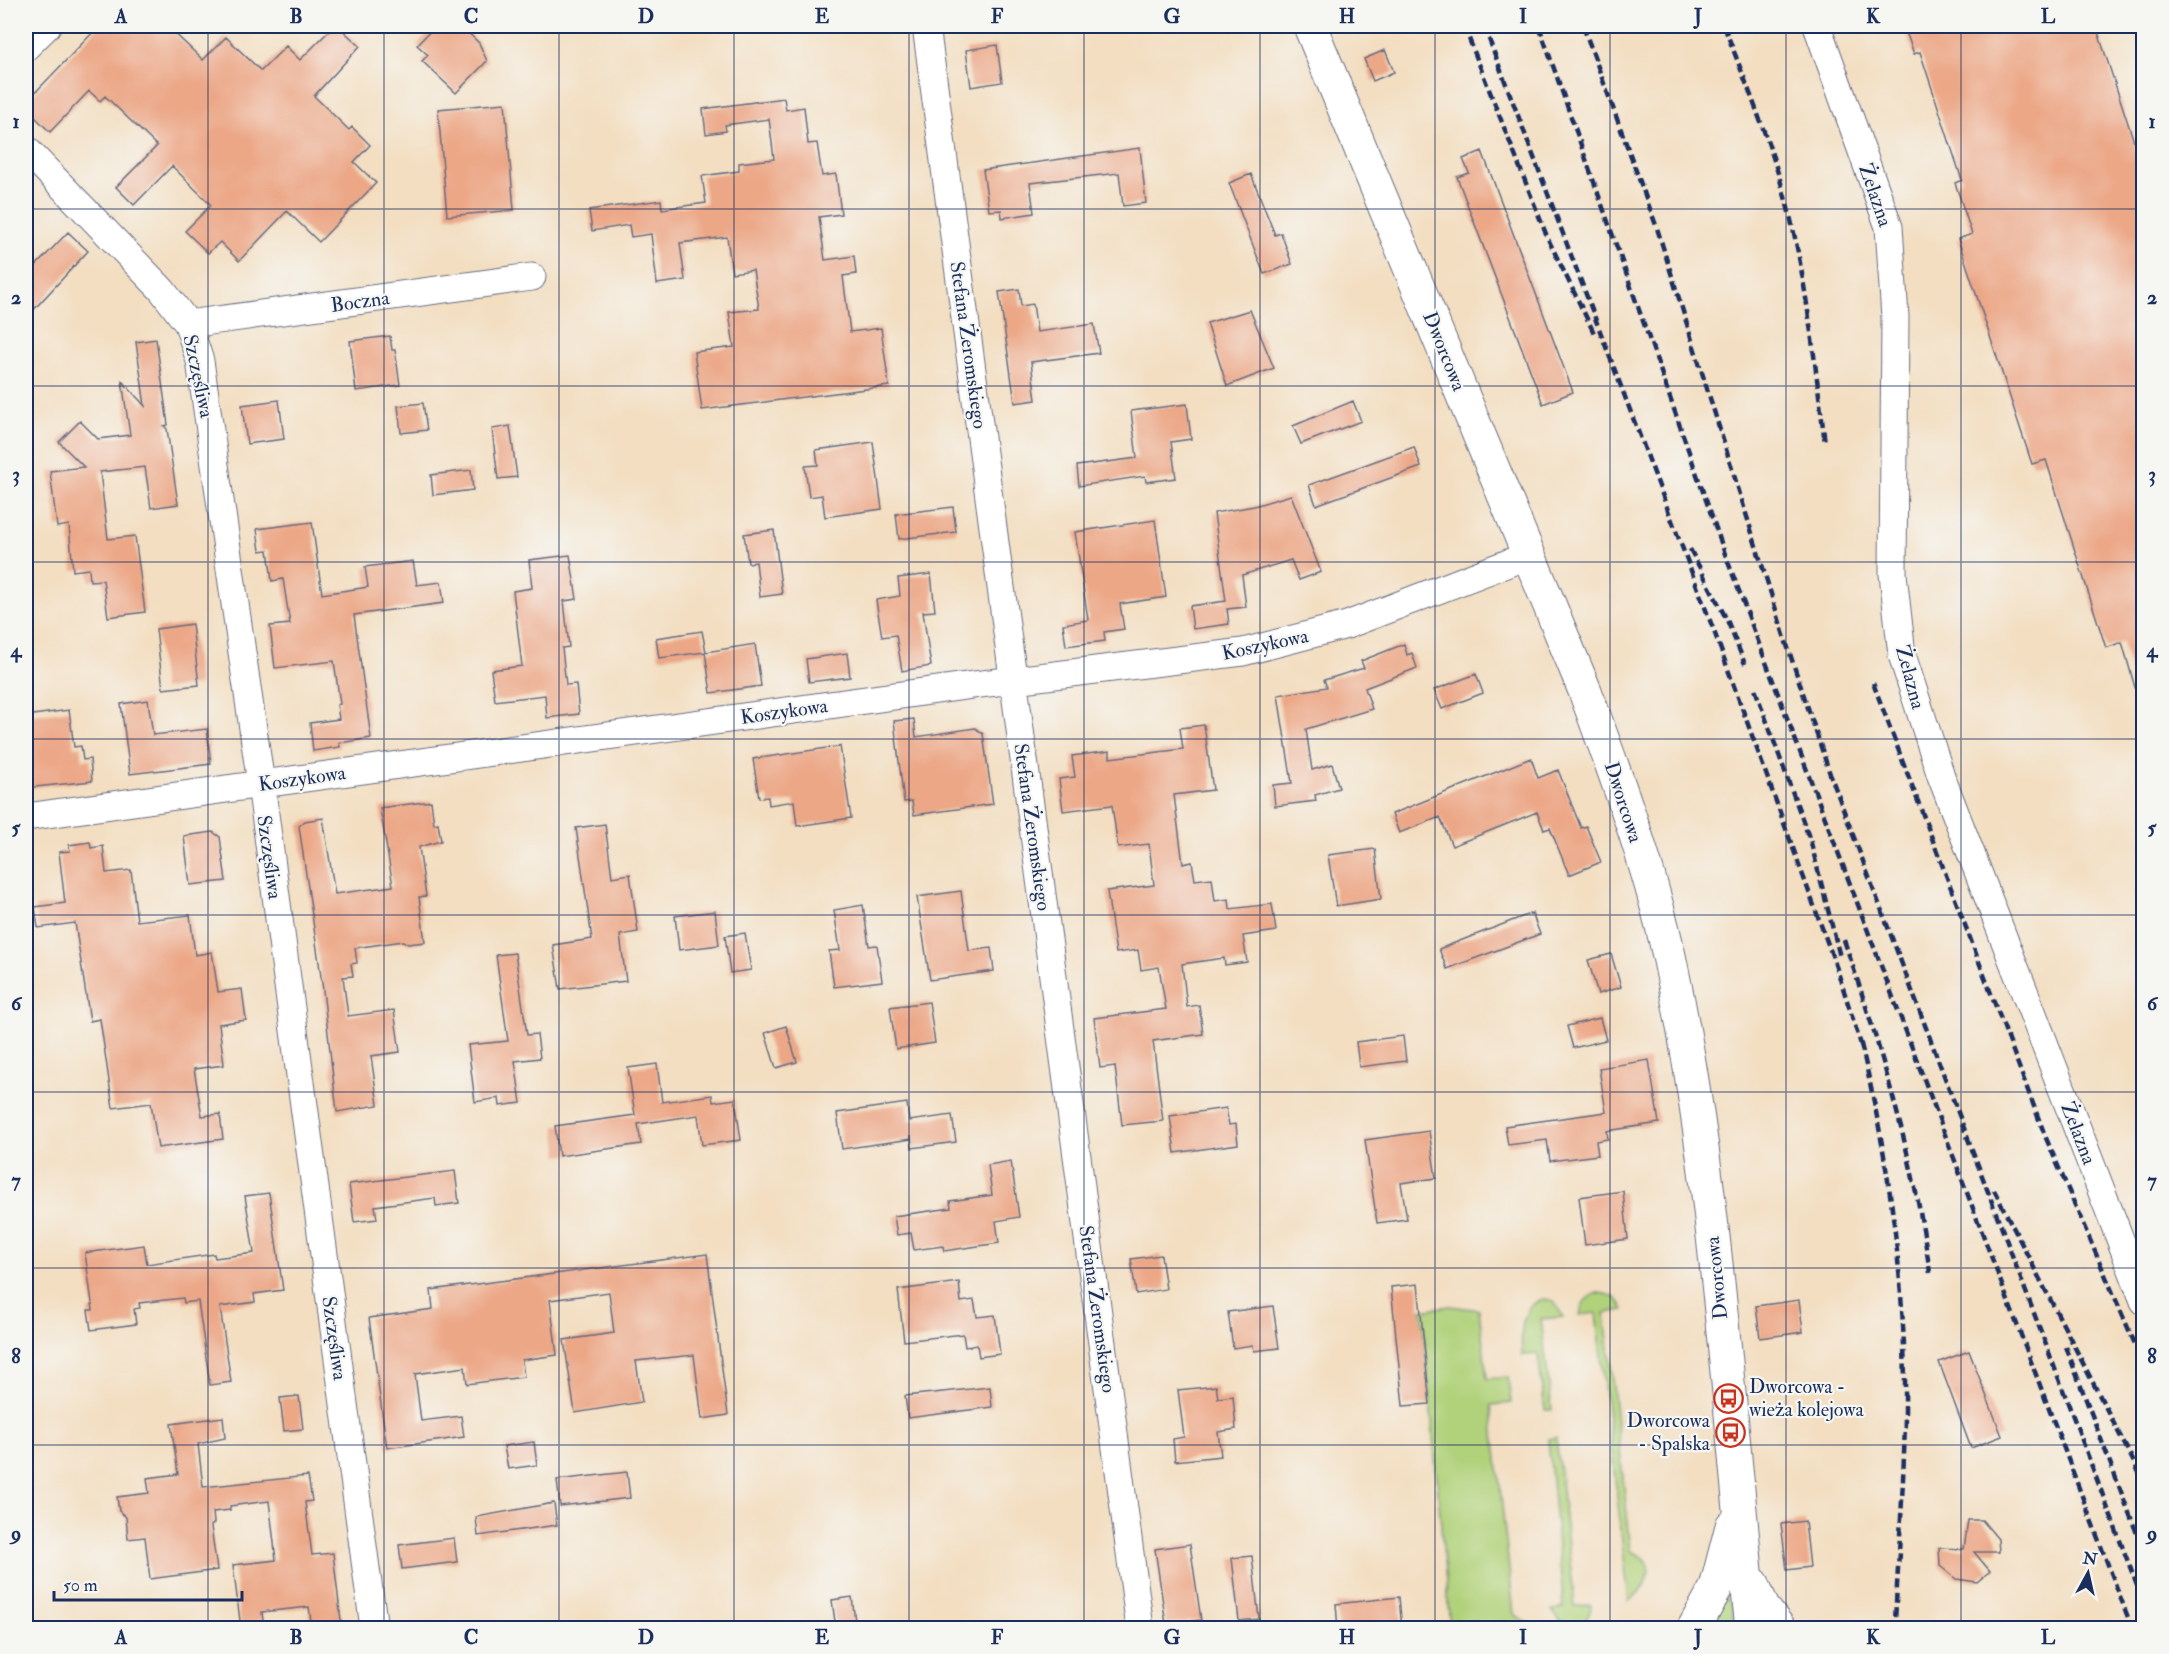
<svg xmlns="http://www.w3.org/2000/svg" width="2169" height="1654" font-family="'IM FELL Double Pica',serif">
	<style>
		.green { fill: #b1d27a; stroke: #66806c; stroke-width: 1.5 }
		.building { fill: #eca787 }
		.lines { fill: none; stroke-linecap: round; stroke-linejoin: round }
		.minor-casing { stroke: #676c81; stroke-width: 29 }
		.tertiary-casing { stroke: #676c81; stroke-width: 35 }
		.minor { stroke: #fff; stroke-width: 27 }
		.tertiary { stroke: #fff; stroke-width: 33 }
		.rail { stroke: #1b2f5e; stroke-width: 4.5; stroke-dasharray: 9 4.5; stroke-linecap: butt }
		.grid { fill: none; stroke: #1b2f5e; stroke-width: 1.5; stroke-opacity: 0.55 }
		.labels { text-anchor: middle; stroke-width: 4.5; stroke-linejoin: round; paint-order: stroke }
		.street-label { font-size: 20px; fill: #1b2f5e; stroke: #f6f6f2 }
		.poi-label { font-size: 20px; fill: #1b2f5e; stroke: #f6f6f2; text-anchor: start }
		.neatline { fill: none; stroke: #1b2f5e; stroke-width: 2 }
		.grid-label { font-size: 20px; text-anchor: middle; font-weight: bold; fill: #1b2f5e }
	</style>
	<rect width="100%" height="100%" fill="#f6f6f2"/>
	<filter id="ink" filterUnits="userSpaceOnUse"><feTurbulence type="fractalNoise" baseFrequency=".0167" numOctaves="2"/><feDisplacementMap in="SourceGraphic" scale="12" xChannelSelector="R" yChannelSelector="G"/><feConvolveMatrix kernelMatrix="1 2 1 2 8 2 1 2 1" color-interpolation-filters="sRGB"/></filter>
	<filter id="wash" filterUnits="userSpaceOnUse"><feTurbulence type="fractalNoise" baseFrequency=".008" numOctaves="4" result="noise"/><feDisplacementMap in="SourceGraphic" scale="24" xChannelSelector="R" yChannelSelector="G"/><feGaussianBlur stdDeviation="1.35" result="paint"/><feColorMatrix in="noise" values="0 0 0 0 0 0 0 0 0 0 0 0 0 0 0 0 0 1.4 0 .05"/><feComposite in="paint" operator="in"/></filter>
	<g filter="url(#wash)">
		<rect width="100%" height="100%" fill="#f3dec1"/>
		<path class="green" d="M1597,1293c14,1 21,4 27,17l-19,3 26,238c29,11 18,35 -2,50l-33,-288 -16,2c2,-13 6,-17 17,-22z
			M1544,1299l10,2 9,16 -22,2 11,91h-7l-7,-56 -16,1c-1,-22 -3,-49 22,-56z
			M1450,1306l29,4 8,69 21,-2 3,26 -20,2 23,209 22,14h-86l-28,-318z
			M1556,1438l19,168 16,-1c-2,25 -30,27 -39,5l12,-2 -16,-169z
			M1725,1597l7,8 2,23h-31z"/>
		<g id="blocks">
			<path class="building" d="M99,26h68l36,34 23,-23 35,34 25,-25 14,14 34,-34h4l22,20 -46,50 35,34 3,-3 18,18 -16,17 22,21 -57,59 -32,-31 -48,50 -19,-19 -12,11 -23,-22 26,-26 -39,-39 -38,39 -18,-18 41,-41 -52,-50 -5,5 -11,-10 -39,41 -24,-24v-6z
				M435,26h26l18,17 8,18 -31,32 -34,-32 6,-6 -11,-10z
				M1904,26h192l48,146v525l-6,1 -16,-56 -16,6 -60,-188 -14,4 -74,-225 14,-5 -17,-51 7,-3 -42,-128 -6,2z
				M997,45l5,37 -31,5 -5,-37z
				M1385,50l9,22 -21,9 -9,-22z
				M784,98l2,12 18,-3 4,37 9,-1 5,33 14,-2 5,40 -22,3 6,43 29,-4 2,18 -13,2 7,56 31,-4 8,58 -187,24 -8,-58 40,-5 -5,-35 30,-3 -6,-39 -21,3 -5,-36 -47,6 5,37 -28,4 -6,-50 -20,3 -2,-12 -37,6 -3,-21 72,-10 1,9 44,-6 -4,-27 37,-5v-8l35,-4 -5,-40 -44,6 1,6 -20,3 -3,-25z
				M505,103l9,107 -67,6 -9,-107z
				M1140,148l6,55 -23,3 -4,-33 -89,10 4,30 -32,5 -1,-8 -12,1 -6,-41z
				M1482,151l91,241 -30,12 -86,-227 12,-4 -6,-14z
				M1251,174l24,61 6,-2 11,31 -28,10 -35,-91z
				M68,232l20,19 -62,67v-42z
				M1019,289l2,17 12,-2 4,28 57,-8 5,29 -68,9 5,38 -21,3 -16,-111z
				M1250,310l24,58 -47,18 -20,-63z
				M390,336l2,14h3l5,35 -44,6 -6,-50z
				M156,339l12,86 -4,1 3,3 11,75 -27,4 -6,-41 -45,5 8,67 27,-3 10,76 -37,5 -5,-37 -13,1 -1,-12 -16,2 -4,-46 -12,2 -7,-56 34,-4 -25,-25 21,-21 18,18 32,-4 -8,-54 23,25 -9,-64z
				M279,400l5,39 -37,5 -5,-39z
				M1353,401l8,20 -60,23 -8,-18z
				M423,403l4,27 -26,3 -3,-27z
				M1187,404l4,35 -20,3 5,36 -30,4 -1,-6 -66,10 -2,-20 60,-8 -6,-47z
				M510,426l7,51 -19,2 -6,-50z
				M873,442l9,67 -57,8 -3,-22 -13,2 -4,-31 13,-1 -2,-15z
				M1414,447l7,20 -105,38 -7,-20z
				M471,470l2,20 -40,5 -2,-20z
				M1291,495l30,77 -22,8 -8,-20 -49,15 4,32 -19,2 2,15 -36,5 -3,-23 36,-5 -12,-88 40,-7z
				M953,507l3,25 -57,7 -3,-25z
				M1155,520l11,77 -46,7 4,25 -20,3 1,9 -39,5 -3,-22 25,-4 -13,-88z
				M312,522l10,72 46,-7 -3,-20 48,-6 4,24 24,-3 3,21 -90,12 17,123 -32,5 1,4 -27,4 -3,-28 29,-4 -2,-14 3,-1 -6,-43 -59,7 -5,-42 20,-2 -7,-45 -11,2 -4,-31 -8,1 -3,-22z
				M774,530l8,64 -22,3 -4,-35 -8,1 -4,-29z
				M570,555l7,44 -13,2 5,46 -7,1 4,37 10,-1 3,30 -32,4 -2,-23 -50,6 -4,-31 31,-4 -9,-75 19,-3 -3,-28z
				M931,574l4,37 -12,1 8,54 -29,5 -6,-36 -14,2 -6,-37 24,-4 -2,-18z
				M192,624l7,61 -36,4 -7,-60z
				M702,631l4,21 49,-8 6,42 -50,7 -6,-41 -46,6 -3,-20z
				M1404,644l3,11 5,-2 5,15 -52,20 7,21 -66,20 6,41 20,-6 7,24 -24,7 1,6 -41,5 -2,-21 19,-2 -14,-88 49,-8 -3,-7 40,-12 -3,-7z
				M847,653l3,24 -41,5 -3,-23z
				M1476,674l7,19 -41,16 -8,-19z
				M148,700l5,35 54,-6 4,35 -81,10 -9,-70z
				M69,710l5,37 7,-1 2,14 7,-1 2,22 -66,7v-72z
				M914,719l2,18 59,-9 8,6 10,70 -79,11 -2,-14 -8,1 -10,-81z
				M1204,725l9,65 -39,5 9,69 9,-2 3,18 17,-2 3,23 14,-2 1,10 42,-5 4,27 -33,5 4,26 -22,3 -1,-7 -42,6 5,43 12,-2 4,29 -50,7 10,80 -41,4 -7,-59 -15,2 -6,-50 72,-9 -7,-42 -18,3 -3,-20 -22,3 -9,-62 47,-6 -5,-41 -31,4 -6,-43 -49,6 -4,-32 16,-2 -3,-21 38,-5v7l73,-9 -3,-21z
				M840,746l11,72 -54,8 -3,-25 -25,4 -1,-8 -9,1 -6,-39z
				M1531,758l7,20 20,-8 23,58 5,-2 15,36 -32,13 -19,-47 -6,2 -7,-18 -85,34 -12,-29 -41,16 -7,-19z
				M431,801l3,23 4,-1 3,18 -22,6 7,49 -7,1 6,45 -17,2 -5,-3 -48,7 2,15 -6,1 2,12 -10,1 5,39 46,-6 6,42 -29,4 7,49 -41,7 -14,-122 -24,-164 6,-5 18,-3 12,76 58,-8 -13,-78z
				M605,824l7,53 18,-3 8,58 -18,3 6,46 -66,8 -7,-44 39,-6 -16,-111z
				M213,832l7,5 6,44 -36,4 -6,-49z
				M90,842l1,6 12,-2 3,27 25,-3 6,51 53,-6 5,40 17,-3 6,40 24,-3 4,31 -27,4 5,41 -30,4 8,47 18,-2 3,25 -65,9 -7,-45 -38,5 -13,-89 -10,2 -15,-98 -37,5 -3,-21 30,-4 -6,-51 11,-1 -1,-6z
				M1375,849l6,50 -45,7 -8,-51z
				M961,891l8,60 22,-3 3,23 -64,9 -13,-83z
				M863,905l6,41 8,-1 5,36 -48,6 -5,-36 11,-1 -6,-40z
				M715,911l4,34 -40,5 -4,-34z
				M1532,913l8,21 -93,35 -8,-20z
				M745,933l6,37 -21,3 -5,-37z
				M515,953l12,82 10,-1 3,24 -25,3 6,42 -21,3 -1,-8 -24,4 -7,-57 40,-4 -12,-86z
				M1611,954l10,33 -23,7 -10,-34z
				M929,1002l6,41 -39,6 -6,-42z
				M1600,1018l6,22 -33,8 -6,-22z
				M786,1026l11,36 -21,6 -11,-35z
				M1403,1036l3,25 -47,6 -3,-25z
				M1649,1060l10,63 -52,8 1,8 -12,2 2,14 -48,6 -3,-21 -39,5 -3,-19 101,-14 -7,-44z
				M657,1064l5,38 50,-7 1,7 22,-3 6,41 -39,5 -4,-30 -60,9 3,20 -82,12 -4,-30 80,-11 -7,-47z
				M907,1103l2,18 43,-6 4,27 -44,6 -1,-13v4l-69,10 -5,-36z
				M1226,1108l3,17 7,-1 2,20 -63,9 -5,-37z
				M1429,1131l7,47 -35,5 6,36 -30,4 -12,-83z
				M1011,1161l8,56 -23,4 3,22 -55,8 -1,-5 -29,4 -3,-17 -14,2 -3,-19 57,-8 -1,-7 42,-6 -4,-30z
				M455,1171l4,32 -23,3 -1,-8 -60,8 2,13 -23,3 -5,-38z
				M1623,1191l5,48 -43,6 -6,-48z
				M269,1193l14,97 -29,4 1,8 -35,5 11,75 -21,3 -12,-84 -14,2 -1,-5 -44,5 1,5 -6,1 2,15 -45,6 -3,-20h5l-8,-57 59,-8 3,19 67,-10 1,4 39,-5 -9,-57z
				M707,1254l21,161 -26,4 -8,-64 -58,6 6,41 -67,11 -11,-73 50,-7 -5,-41 -59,8 7,55 -35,5 2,17 -57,7 -2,-17 -50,7 6,47 40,-5 3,21 -77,11 -18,-130 64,-9 -2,-19z
				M1161,1255l5,34 -30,5 -5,-35z
				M959,1282l2,20 13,-2 3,17 18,-2 5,39 -21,3 -2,-12 -12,2 -2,-13 -59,7 -6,-51z
				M1418,1284l12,120 -27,2 -12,-119z
				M1799,1300l4,32 -43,6 -4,-32z
				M1273,1306l6,42 -25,3 -1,-6 -20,3 -5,-36z
				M1969,1351l33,85 -31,12 -32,-86z
				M1216,1386l2,12 15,-2 3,33 -18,3 3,24 -46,5 -2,-22 11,-2 -6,-47z
				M990,1387l2,20 -84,11 -3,-22z
				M299,1396l4,33 -19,2 -4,-33z
				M223,1417l2,21 -27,6 5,43 105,-11 4,25 -7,1 7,53 21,-2 9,76h-30l-3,-22 -47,5 2,17h-23l-8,-64 43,-5 -7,-59 -39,5v4l-17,2 1,11 -3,3 6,44 -67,9 -5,-42 -17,2 -2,-22 -7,-6 -2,-14 32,-4 -2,-15 31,-4 -7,-50z
				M534,1442l3,23 -29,4 -4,-23z
				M627,1472l3,26 -70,8 -3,-26z
				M554,1503l3,22 -79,11 -2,-19z
				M1968,1520h14l16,19 1,13h-25l16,19 -13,11 -21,-3 -16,-13 -1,-18 25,1z
				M1805,1521l5,46 -23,3 -6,-46z
				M454,1538l3,24 -55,7 -3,-24z
				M1190,1544l11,76 -35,4 -11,-75z
				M1252,1556l7,63 -20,2 -7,-63z
				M852,1597l4,32h-20l-4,-29z
				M1399,1597l3,32h-64l-2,-25z"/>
		</g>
	</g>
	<g filter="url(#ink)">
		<use href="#blocks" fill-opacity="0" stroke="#676c81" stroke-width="1.5"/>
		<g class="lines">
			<defs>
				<path id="minor" d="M926,26l214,1602
					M1817,26l72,201 6,90 -2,257 9,81 39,121 203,525
					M26,47l21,-21
					M26,149l136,141 26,34 12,37 61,423 113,844
					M188,324l344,-47
					M26,817l947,-132 270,-33 104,-27 182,-70"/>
				<path id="tertiary" d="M1310,26l275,665c34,93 69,187 88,284 44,215 55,436 79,653
					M1753,1584l10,24 16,20
					M1694,1628l22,-40 16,-62"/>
			</defs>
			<use href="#minor" class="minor-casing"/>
			<use href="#tertiary" class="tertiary-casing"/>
			<use href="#minor" class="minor"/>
			<use href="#tertiary" class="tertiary"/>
			<path class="rail" d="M1464,26l84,213 46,94
				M1484,26l230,605 123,338 26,82
				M1539,26l186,528 407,1074
				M1583,26l74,202 129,414 44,132 314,830
				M1724,26c24,62 50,125 66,190 18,74 25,151 35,227
				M1690,549l37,71 18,44
				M1873,683l173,455 98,227
				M1755,689l56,154 29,114
				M1844,940c37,109 70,218 86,333
				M1861,1044c27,111 42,223 44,337 1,81 -6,161 -10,241
				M1994,1190l150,292
				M2066,1347l78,205"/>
		</g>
	</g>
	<path class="grid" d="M208,26v1602M384,26v1602M559,26v1602M734,26v1602M909,26v1602M1084,26v1602M1260,26v1602M1435,26v1602M1610,26v1602M1786,26v1602M1961,26v1602M26,209h2118M26,386h2118M26,562h2118M26,739h2118M26,915h2118M26,1092h2118M26,1268h2118M26,1445h2118"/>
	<defs>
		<symbol id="bus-ring" viewBox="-11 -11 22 22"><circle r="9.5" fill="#f6f6f2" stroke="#c8321e" stroke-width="1.5"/><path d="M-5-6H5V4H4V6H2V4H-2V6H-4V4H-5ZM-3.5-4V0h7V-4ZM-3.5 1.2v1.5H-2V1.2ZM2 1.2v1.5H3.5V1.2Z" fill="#c8321e"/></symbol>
	</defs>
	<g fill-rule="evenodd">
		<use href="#bus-ring" x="1712" y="1382" width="33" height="33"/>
		<use href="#bus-ring" x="1714" y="1416" width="33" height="33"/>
	</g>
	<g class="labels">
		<g class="street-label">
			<text transform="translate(1876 195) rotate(71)" y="7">Żelazna</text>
			<text transform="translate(360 301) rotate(-8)" y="7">Boczna</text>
			<text transform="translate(969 345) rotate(82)" y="7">Stefana Żeromskiego</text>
			<text transform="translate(1445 351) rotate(68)" y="7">Dworcowa</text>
			<text transform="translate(199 376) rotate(78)" y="7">Szczęśliwa</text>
			<text transform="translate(1265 644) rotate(-12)" y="7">Koszykowa</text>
			<text transform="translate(1911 677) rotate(75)" y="7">Żelazna</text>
			<text transform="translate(784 711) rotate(-8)" y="7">Koszykowa</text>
			<text transform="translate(302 778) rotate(-8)" y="7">Koszykowa</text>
			<text transform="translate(1624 802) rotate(72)" y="7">Dworcowa</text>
			<text transform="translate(1033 827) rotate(82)" y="7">Stefana Żeromskiego</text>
			<text transform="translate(270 857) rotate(82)" y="7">Szczęśliwa</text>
			<text transform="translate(2079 1133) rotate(69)" y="7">Żelazna</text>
			<text transform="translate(1716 1278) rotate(-96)" y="7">Dworcowa</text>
			<text transform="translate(1098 1309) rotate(82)" y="7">Stefana Żeromskiego</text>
			<text transform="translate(335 1338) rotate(82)" y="7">Szczęśliwa</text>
		</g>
		<g class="poi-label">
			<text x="1749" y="1393">Dworcowa -<tspan x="1749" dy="23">wieża kolejowa</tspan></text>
			<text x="1710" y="1427" text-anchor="end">Dworcowa<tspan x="1710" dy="23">- Spalska</tspan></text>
		</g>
	</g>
	<rect width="2169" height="1654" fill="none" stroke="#f6f6f2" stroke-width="66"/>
	<g transform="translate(2088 1573) rotate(8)" stroke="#f6f6f2" stroke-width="4.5" paint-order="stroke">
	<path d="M0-4.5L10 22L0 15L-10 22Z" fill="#1b2f5e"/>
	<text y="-9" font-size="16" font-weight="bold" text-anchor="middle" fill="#1b2f5e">N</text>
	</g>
	<path d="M54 1591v9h188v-9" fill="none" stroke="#1b2f5e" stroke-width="3"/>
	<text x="63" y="1591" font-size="18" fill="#1b2f5e" stroke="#f6f6f2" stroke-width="4.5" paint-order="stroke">50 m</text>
	<rect x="33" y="33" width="2103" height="1588" class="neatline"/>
	<g class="grid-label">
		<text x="121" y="23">A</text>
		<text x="296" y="23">B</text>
		<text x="471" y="23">C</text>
		<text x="646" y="23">D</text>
		<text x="822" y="23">E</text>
		<text x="997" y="23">F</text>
		<text x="1172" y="23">G</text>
		<text x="1347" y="23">H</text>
		<text x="1523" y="23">I</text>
		<text x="1698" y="23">J</text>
		<text x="1873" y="23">K</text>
		<text x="2048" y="23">L</text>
		<text x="16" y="128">1</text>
		<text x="2152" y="128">1</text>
		<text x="16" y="304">2</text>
		<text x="2152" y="304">2</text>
		<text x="16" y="481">3</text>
		<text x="2152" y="481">3</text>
		<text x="16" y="657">4</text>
		<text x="2152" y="657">4</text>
		<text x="16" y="834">5</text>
		<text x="2152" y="834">5</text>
		<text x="16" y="1010">6</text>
		<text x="2152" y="1010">6</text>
		<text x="16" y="1187">7</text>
		<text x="2152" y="1187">7</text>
		<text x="16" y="1363">8</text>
		<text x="2152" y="1363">8</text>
		<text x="16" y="1540">9</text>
		<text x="2152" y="1540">9</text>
		<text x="121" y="1644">A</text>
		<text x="296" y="1644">B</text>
		<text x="471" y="1644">C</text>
		<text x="646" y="1644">D</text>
		<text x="822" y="1644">E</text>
		<text x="997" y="1644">F</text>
		<text x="1172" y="1644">G</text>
		<text x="1347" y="1644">H</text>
		<text x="1523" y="1644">I</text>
		<text x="1698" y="1644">J</text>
		<text x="1873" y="1644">K</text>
		<text x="2048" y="1644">L</text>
	</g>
</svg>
